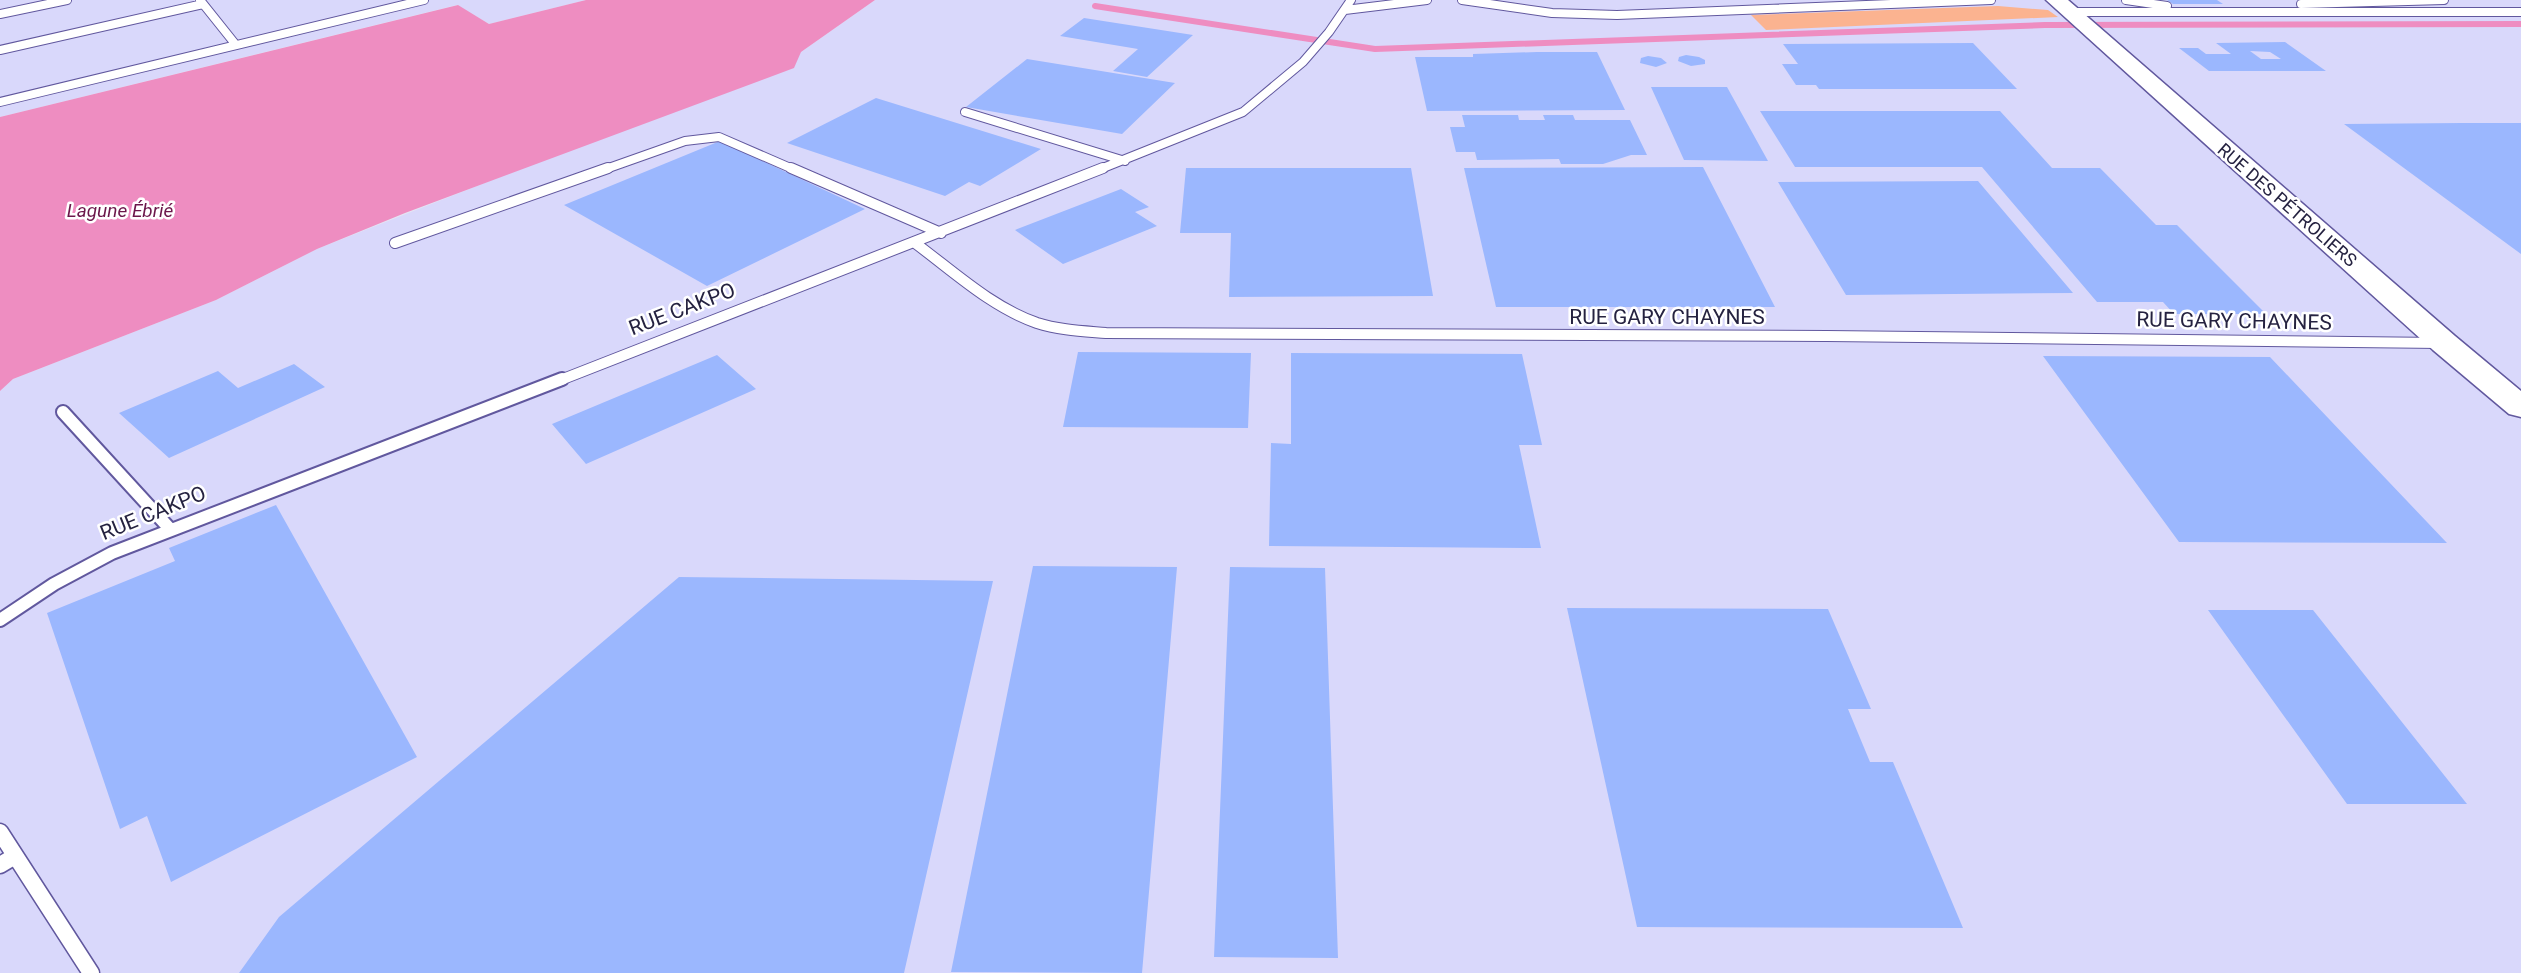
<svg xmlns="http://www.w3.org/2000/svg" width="2521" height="973" font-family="Roboto,sans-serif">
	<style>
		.built { fill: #d9d8fb }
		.green { fill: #fbb390 }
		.water { fill: #ee8dc1 }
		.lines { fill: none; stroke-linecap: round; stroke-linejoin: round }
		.stream { stroke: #ee8dc1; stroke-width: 6 }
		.building { fill: #9bb7fe; fill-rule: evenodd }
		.lane-far3-casing { stroke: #61589e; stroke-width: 10 }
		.lane-far2-casing { stroke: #61589e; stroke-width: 12 }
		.lane-far1-casing { stroke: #61589e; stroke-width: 16 }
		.lane-casing { stroke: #61589e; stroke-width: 19 }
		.secondary-casing { stroke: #61589e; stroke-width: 3 }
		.lane-far3 { stroke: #fff; stroke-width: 8 }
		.lane-far2 { stroke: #fff; stroke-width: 10 }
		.lane-far1 { stroke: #fff; stroke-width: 12 }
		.lane { stroke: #fff; stroke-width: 16 }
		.secondary { fill: #fff; fill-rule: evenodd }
		.labels { text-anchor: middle; stroke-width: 5; stroke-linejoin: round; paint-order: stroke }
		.far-street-label { font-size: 18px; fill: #252240; stroke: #fff }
		.far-water-label { font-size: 19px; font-style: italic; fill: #6c174b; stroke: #fff }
		.street-label { font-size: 21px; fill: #252240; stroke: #fff }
	</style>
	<rect width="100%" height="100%" fill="#e5e4f4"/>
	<path class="built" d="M0,0h586l-97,24 -32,-19 -457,112z
		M875,0h1646v973h-2521v-582l13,-12 203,-79 101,-51 208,-82 276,-115z"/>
	<path class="green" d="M1998,6l50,4 10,7 -292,13 -15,-15z"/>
	<path class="water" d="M586,0h289l-74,52 -7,16 -389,145 -88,36 -101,51 -203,79 -13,12v-274l458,-112 31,19z"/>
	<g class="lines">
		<path class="stream" d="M1095,6l280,43 670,-24 476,-1"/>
	</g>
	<path class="building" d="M2167,0h50l6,4h-50z
		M1084,18l109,17 -46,42 -34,-6 25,-22 -78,-13z
		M2285,42l41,29h-117l-30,-23h19l8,6h25l-15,-11zM2250,51l20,1 11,7h-20z
		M1973,43l44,46h-198l-3,-4h-20l-14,-21h16l-15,-20z
		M1537,52h60l28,58 -198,1 -12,-54h58v-3z
		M1686,55l13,2 6,3v4l-14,2 -13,-5 1,-4z
		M1648,56l13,2 6,5 -11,4 -16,-4 1,-5z
		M1027,59l148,24 -53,51 -156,-27z
		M1651,87h76l41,74 -84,-1z
		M876,98l165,51 -61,37 -11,-4 -24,14 -158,-53z
		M1760,111h240l52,57h48l56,57h21l89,89h-92l-11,-12h-66l-115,-135h-187z
		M1462,115h56l1,5h26l-2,-5h30l2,5h55l17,35h-16l-28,9h-42l-2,-5 -82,1 -2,-8h-19l-6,-25h15z
		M2462,123h59v131l-177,-130z
		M720,141l145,68 -158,77 -143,-81z
		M1703,167l72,140h-279l-32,-139z
		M1186,168h225l22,128 -204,1 2,-64h-51z
		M1978,181l95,112 -227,2 -68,-113z
		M1121,189l28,18 -14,5 22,14 -94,38 -48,-34z
		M1078,352l173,1 -3,75 -185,-1z
		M1291,353l231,1 20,91h-23l22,103 -272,-2 2,-103 20,1z
		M717,355l39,34 -170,75 -34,-40z
		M2043,356l227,1 177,186 -268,-1z
		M294,364l31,23 -156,71 -50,-45 99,-42 20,17z
		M276,505l141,252 -246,125 -24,-66 -27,13 -73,-216 128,-52 -6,-13z
		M1033,566l144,1 -35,406 -191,-1z
		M1230,567l95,1 13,390 -124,-1z
		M679,577l314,4 -89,392h-665l40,-56z
		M1567,608l261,1 43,100h-23l22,53h23l70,166 -326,-1z
		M2208,610h105l154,194h-120z"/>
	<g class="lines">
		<defs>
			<path id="lane-far3" d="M200,0l36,45
				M1462,0l90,13 65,2 374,-15
				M2126,0l41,6
				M2301,4l143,-4
				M1345,10l82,-10
				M2070,12h451
				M0,14l67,-14
				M0,50l203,-46
				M0,102l424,-102
				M965,112l160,49
				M603,170l82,-29 34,-4 76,33
				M1098,170l145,-58 60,-50 26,-30 22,-32"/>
			<path id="lane-far2" d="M791,168l150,65
				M395,243l213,-75
				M915,243c38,28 76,64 122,80 22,7 46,8 69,10l721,3 613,7
				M558,381l545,-213"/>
			<path id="lane-far1" d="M63,412l107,117
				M0,620l54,-36 58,-31 450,-174"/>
			<path id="lane" d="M0,832l91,141
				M0,865l15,-9"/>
			<path id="secondary" d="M2046,0h22l387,336 66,55v26l-12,-3 -76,-64z"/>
		</defs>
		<use href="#lane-far3" class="lane-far3-casing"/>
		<use href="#lane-far2" class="lane-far2-casing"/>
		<use href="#lane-far1" class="lane-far1-casing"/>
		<use href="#lane" class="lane-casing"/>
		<use href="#secondary" class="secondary-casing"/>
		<use href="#lane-far3" class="lane-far3"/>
		<use href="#lane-far2" class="lane-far2"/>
		<use href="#lane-far1" class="lane-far1"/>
		<use href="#lane" class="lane"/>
		<use href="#secondary" class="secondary"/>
	</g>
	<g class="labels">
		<g class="far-street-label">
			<text transform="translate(2287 205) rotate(41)" y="6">RUE DES PÉTROLIERS</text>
		</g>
		<g class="far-water-label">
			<text x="120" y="217">Lagune Ébrié</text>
		</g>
		<g class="street-label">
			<text transform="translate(682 309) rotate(-21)" y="7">RUE CAKPO</text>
			<text x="1667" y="324">RUE GARY CHAYNES</text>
			<text transform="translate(2234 321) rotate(1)" y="7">RUE GARY CHAYNES</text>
			<text transform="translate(153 513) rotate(-22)" y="7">RUE CAKPO</text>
		</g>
	</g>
</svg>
